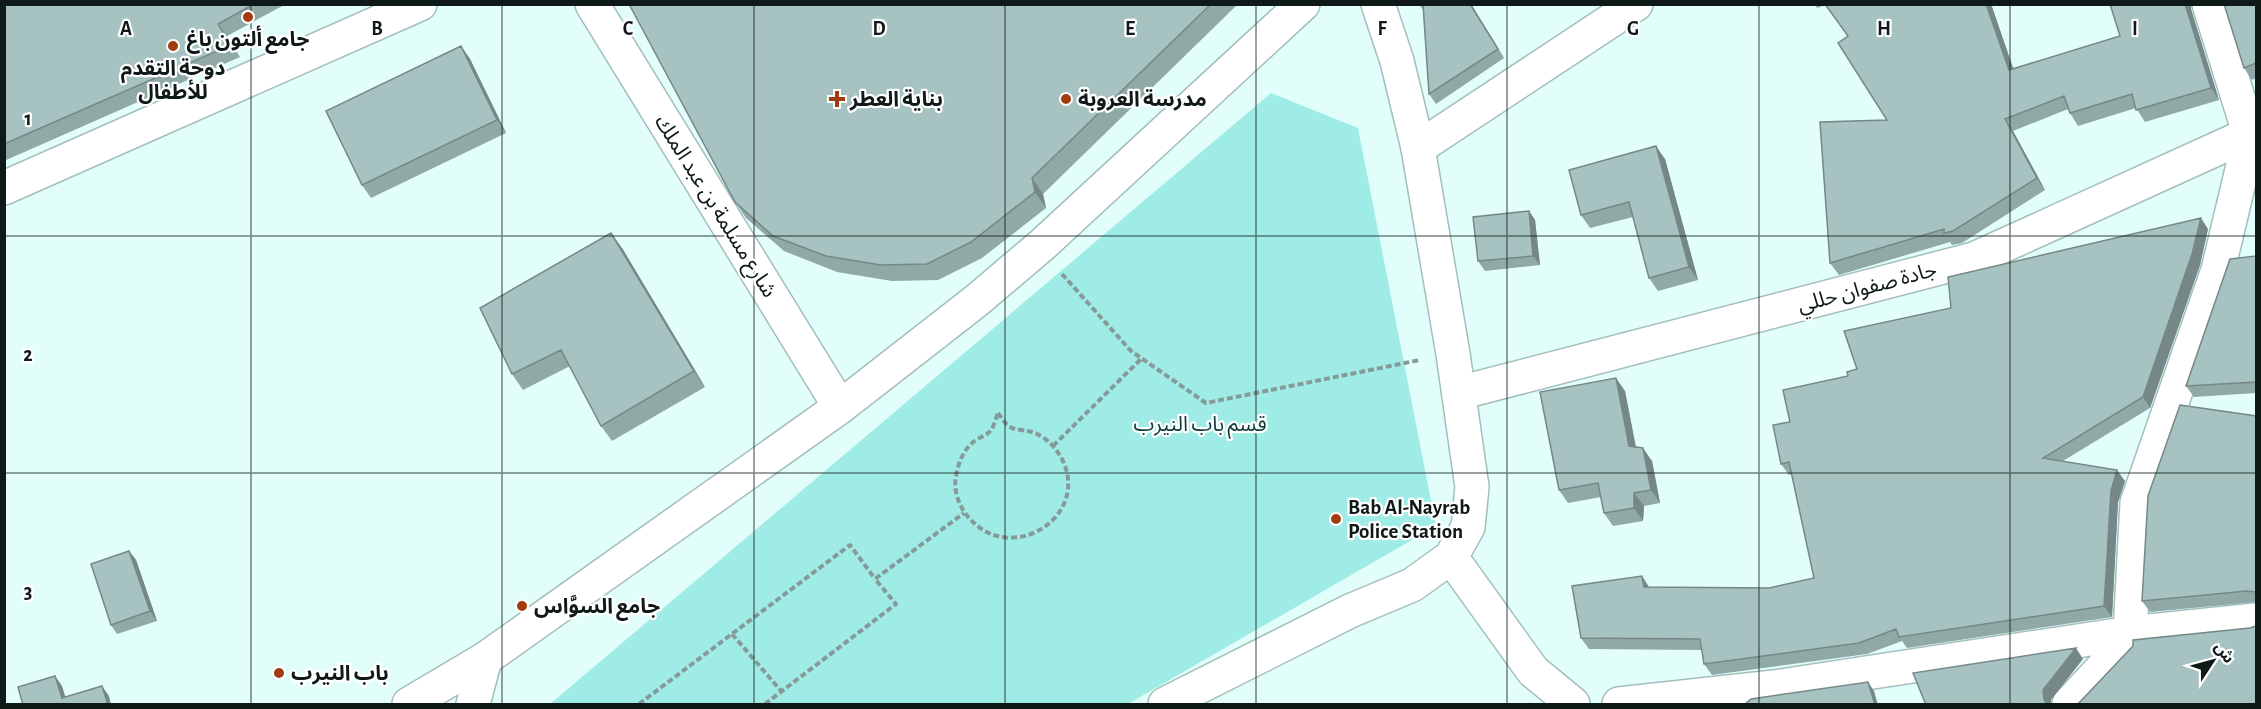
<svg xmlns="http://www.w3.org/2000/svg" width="2261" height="709" font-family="'Alegreya Sans','Noto Sans Arabic',sans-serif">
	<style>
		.green { fill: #9fece7 }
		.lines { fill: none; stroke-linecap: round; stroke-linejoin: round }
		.street-casing { stroke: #a3bebc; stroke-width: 36 }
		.secondary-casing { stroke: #a3bebc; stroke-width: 36 }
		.path { stroke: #869b99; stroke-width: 4; stroke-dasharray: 6 3; stroke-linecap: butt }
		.street { stroke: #fff; stroke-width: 33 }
		.secondary { stroke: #fff; stroke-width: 33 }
		.wall { fill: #90a8a6 }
		.shaded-wall { fill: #758887 }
		.building { fill: #a7c3c1; stroke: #758887; stroke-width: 1.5 }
		.grid { fill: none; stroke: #0e1918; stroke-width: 1.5; stroke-opacity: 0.55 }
		.poi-dot { fill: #a13c10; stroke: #fff; stroke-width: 2 }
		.labels { text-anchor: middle; stroke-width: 4.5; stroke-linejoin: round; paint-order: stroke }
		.poi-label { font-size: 21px; font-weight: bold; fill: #0e1918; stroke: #fff; text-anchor: start }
		.street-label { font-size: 21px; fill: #0e1918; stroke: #fff }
		.park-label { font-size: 21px; fill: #0f3c3a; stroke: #fff }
		.grid-label { font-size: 20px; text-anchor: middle; font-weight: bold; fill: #0e1918; stroke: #fff; stroke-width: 4.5; stroke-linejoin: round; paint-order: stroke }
	</style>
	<rect width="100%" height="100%" fill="#e1fefb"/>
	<path class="green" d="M1271,93l87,35 78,398 -308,178h-578z"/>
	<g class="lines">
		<defs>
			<path id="street" d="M2209,4l41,132 -32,134 -81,233 -7,130 126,-13
				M1418,148l218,-144
				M1459,393l515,-134 282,-128
				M1451,557l82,114 40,33
				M1619,704l155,-17 356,-54
				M2069,704l40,-43 21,-28"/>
			<path id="secondary" d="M592,4l248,403
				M4,188l416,-184
				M409,704l76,-45 355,-252 136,-106 66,-56 261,-241
				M473,704l12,-45
				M1165,704l185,-93 62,-26 39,-28 17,-30 4,-40 -19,-133 -35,-206 -21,-87 -19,-57"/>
		</defs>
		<use href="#street" class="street-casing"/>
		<use href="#secondary" class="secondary-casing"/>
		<path class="path" d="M1062,274l69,77 75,52 214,-43
			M998,413c3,4 8,12 12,14 5,3 13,3 18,4 15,3 27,15 34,28 29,57 -50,108 -93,59 -10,-11 -16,-28 -13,-42 2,-12 7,-25 16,-33 5,-5 15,-7 19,-13 3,-4 5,-12 7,-17z
			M1053,446l89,-88
			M732,634l50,58
			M639,704l211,-159 25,34
			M765,704l131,-100 -21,-25 89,-66"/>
		<use href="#street" class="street"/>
		<use href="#secondary" class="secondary"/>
	</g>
	<path class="wall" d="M4,4h282l-59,32 13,21 -236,104z
		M629,4h609l-195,190 3,14 -64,50 -44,22 -46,1 -55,-9 -53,-21 -38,-33 -11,-16z
		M1419,4h52l33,54 -68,46 -7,-10 -6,-84z
		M1815,4h176l22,65 107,-33 -10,-32h81v5l28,91 -74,22 -9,-14 -58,18 -8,-13 -2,-4 -55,22 32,59 -83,53 -10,2 -2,-3 -111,33 -9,-12 57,-143 -39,-84 -23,-31 -8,3z
		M2256,4v74l-4,2 -8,-12z
		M461,46l9,13 36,74 -135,65 -9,-13z
		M1665,159l33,121 -40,11 -9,-13 -16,-61 -43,11 -9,-13z
		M1529,211l6,9 5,45 -55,6 -7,-10z
		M2208,229l-8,36 -50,143 -87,53 62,20 -7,21 -6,115 -205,31 -5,-7 -35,13 -155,21 -8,-11 -2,-14 -113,-1 -8,-11 68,-51 120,1 45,-10 -22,-104 -3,1 -8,-11 9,-42 67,-53 94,-61z
		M622,248l83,139 -93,54 -11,-15 -31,-60 -47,24 -11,-16z
		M2256,256v137l-62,4 -8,-11z
		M1625,391l11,56 16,14 8,42 -16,3 -1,15 -30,5 -9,-13 -3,-16 -33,6 -9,-13z
		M2256,416v186l-106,10 -8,-11z
		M129,551l7,9 21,61 -40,13 -6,-9z"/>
	<path class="shaded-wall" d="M1470,4h1l33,54 -6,-9z
		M1986,4h5l27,78 -9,-12z
		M2185,4h6v5l28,91 -8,-12z
		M461,46l9,13 36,74 -9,-13z
		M2005,119l8,12 32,59 -8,-12z
		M1656,146l9,13 33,121 -9,-13z
		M1032,178l11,16 3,14 -11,-16z
		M1529,211l6,9 5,45 -7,-9z
		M2201,218l7,11 -8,36 -50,143 -7,-11z
		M611,233l11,15 83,139 -11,-16z
		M1616,378l9,13 13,68 -9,-13z
		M1643,448l9,13 8,42 -9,-13z
		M2117,470l8,11 -7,21 -6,115 -8,-11 7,-115z
		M1634,493l10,13 -1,15 -9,-13z
		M129,551l7,9 21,61 -7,-10z
		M1642,576l7,11h-5z
		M2076,648l7,11 -32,41v5h-4l-3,-6 -1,-9z
		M55,676l7,10 6,19 -6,-7z
		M1868,682l6,9 4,14h-3z
		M102,686l7,10 2,9h-3z"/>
	<path class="building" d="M4,4h250l-36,20 13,21 -227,99z
		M629,4h582l-179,174 3,14 -64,50 -44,22 -46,1 -55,-9 -53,-20 -38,-34z
		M1423,4h47l28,45 -69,45z
		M1825,4h161l23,66 111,-34 -10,-32h75l26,84 -75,22 -4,-16 -62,19 -6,-17 -59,23 32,59 -84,53 -9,2v-4l-114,34 -10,-141 67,-2 -49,-77 10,-7z
		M2224,4h32v59l-12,5z
		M461,46l36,74 -135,65 -36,-74z
		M1656,146l33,121 -40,11 -20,-76 -48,13 -12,-45z
		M1529,211l4,45 -55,5 -5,-44z
		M2201,218l-9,36 -49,143 -100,61 74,12 -6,21 -7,115 -205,31 -3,-8 -37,14 -155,21 -4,-25 -119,-1 -9,-52 70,-10 2,11 125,1 45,-10 -25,-116 -8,2 -8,-39 17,-3 -7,-32 65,-14 -1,-4 10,-3 -13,-38 107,-23 -3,-31z
		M611,233l83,138 -93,55 -40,-76 -49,24 -32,-66z
		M2256,256v126l-70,4 44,-127z
		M1616,378l13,68 14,2 8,42 -17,3v15l-30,5 -6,-30 -39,7 -19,-98z
		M2180,405l76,11v176l-9,-1 -105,10 6,-105z
		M129,551l21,60 -39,14 -20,-61z
		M2256,626v79h-179l56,-59v-6l117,-12z
		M2076,648l-33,42 1,9 3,6h-121l-13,-32z
		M55,676l7,22 40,-12 6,19h-85l-5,-18z
		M1868,682l7,23h-131l7,-6z"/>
	<path class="grid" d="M251,4v700M502,4v700M754,4v700M1005,4v700M1256,4v700M1507,4v700M1759,4v700M2010,4v700M4,236h2252M4,473h2252"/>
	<g class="poi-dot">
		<circle cx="248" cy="17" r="6"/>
		<circle cx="173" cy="46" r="6"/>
		<path d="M834 90h6v6h6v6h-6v6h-6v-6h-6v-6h6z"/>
		<circle cx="1066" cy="99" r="6"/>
		<circle cx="1336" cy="519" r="6"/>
		<circle cx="522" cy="606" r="6"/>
		<circle cx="279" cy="673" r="6"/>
	</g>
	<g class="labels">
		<g class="poi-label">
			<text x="248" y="46" text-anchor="middle">جامع ألتون باغ</text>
			<text x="173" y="75" text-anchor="middle">دوحة التقدم<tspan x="173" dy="24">للأطفال</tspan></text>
			<text x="850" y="106">بناية العطر</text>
			<text x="1078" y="106">مدرسة العروبة</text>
			<text x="1348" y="514">Bab Al-Nayrab<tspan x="1348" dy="24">Police Station</tspan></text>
			<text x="534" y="613">جامع السوَّاس</text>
			<text x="291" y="680">باب النيرب</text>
		</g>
		<g class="street-label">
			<text transform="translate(716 206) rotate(58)" y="7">شارع مسلمة بن عبد الملك</text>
			<text transform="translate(1867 287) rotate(-15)" y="7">جادة صفوان حللي</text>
		</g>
		<g class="park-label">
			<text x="1200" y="431">قسم باب النيرب</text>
		</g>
	</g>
	<g class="grid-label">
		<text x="126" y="35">A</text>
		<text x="377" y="35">B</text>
		<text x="628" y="35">C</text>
		<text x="879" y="35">D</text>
		<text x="1130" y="35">E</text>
		<text x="1382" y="35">F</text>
		<text x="1633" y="35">G</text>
		<text x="1884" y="35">H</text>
		<text x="2135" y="35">I</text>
		<text x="28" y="125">1</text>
		<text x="28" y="361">2</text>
		<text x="28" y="598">3</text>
	</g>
	<rect width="2261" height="709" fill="none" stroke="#0e1918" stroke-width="12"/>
	<g transform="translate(2213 661) rotate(54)" stroke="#ffffff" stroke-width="4.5" paint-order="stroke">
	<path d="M0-4.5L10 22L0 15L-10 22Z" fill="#0e1918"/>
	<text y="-9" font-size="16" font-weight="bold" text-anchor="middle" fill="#0e1918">ش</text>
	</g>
</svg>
